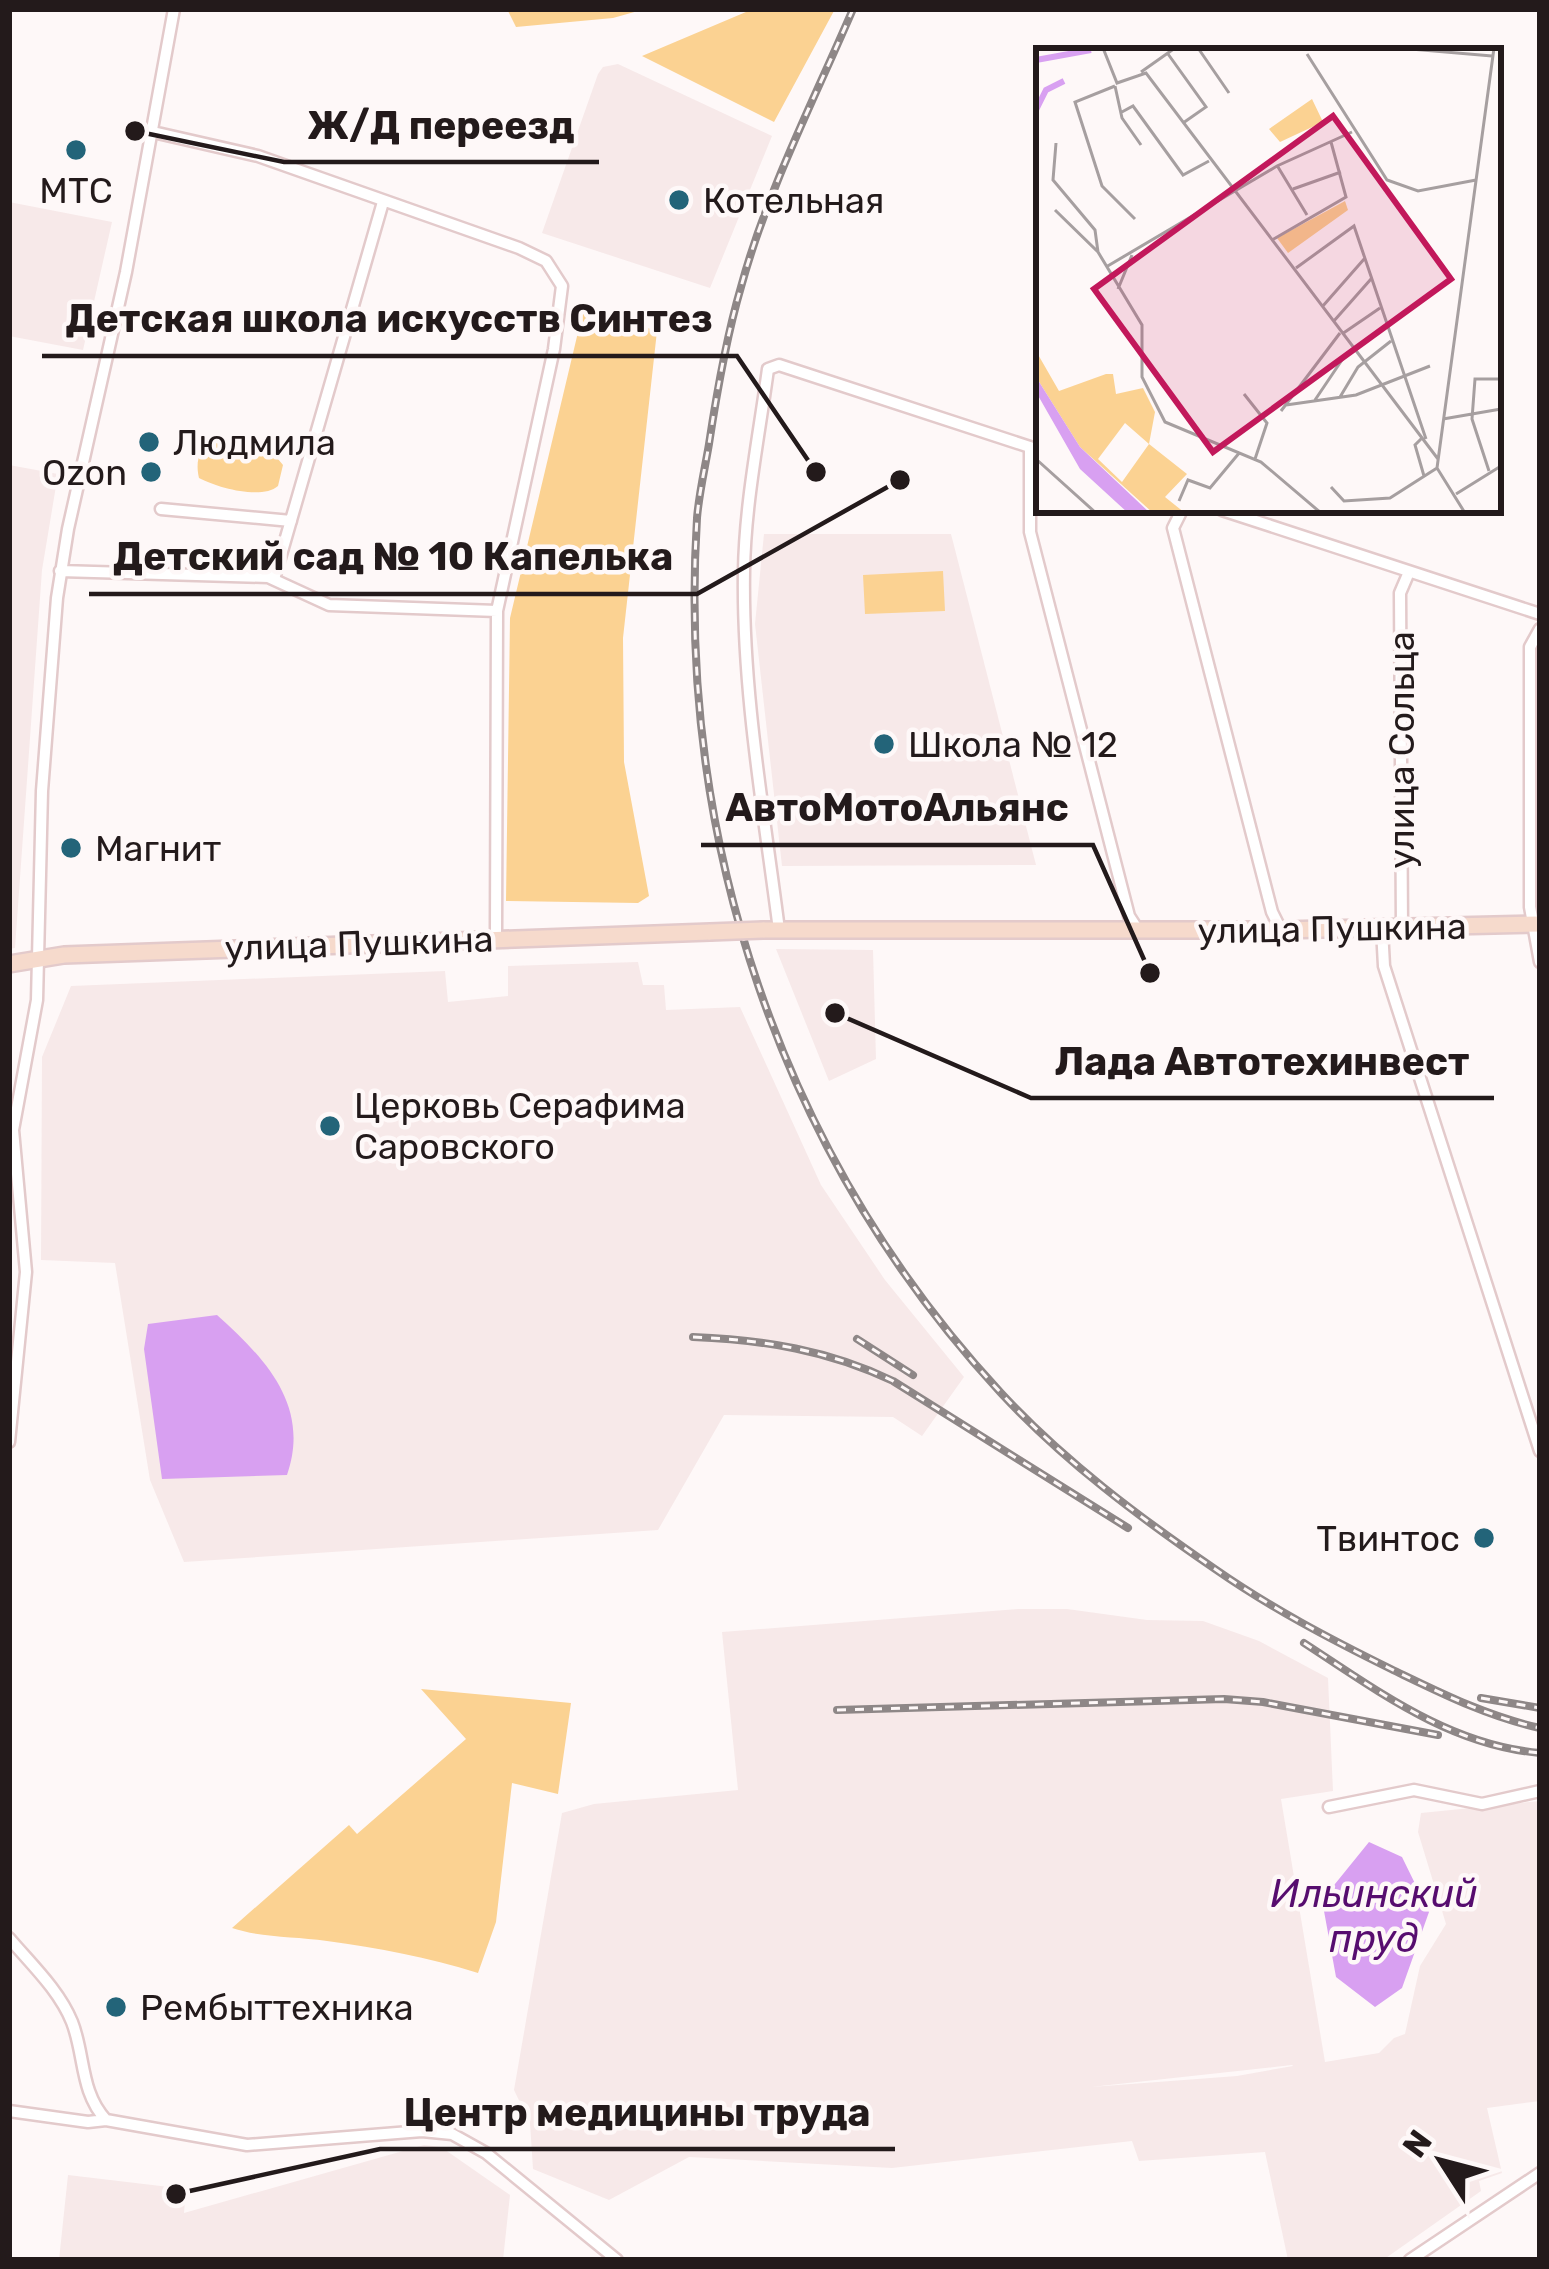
<svg xmlns="http://www.w3.org/2000/svg" width="1549" height="2269" font-family="Rubik,sans-serif">
	<style>
		.built { fill: #f7e9e9; fill-rule: evenodd }
		.green { fill: #fbd292 }
		.water { fill: #d8a0f1 }
		.lines { fill: none; stroke-linecap: round; stroke-linejoin: round }
		.street-casing { stroke: #e3cacb; stroke-width: 15 }
		.secondary-casing { stroke: #e3cacb; stroke-width: 20 }
		.street { stroke: #fff; stroke-width: 10 }
		.secondary { stroke: #f6dacc; stroke-width: 15 }
		.rail-casing { stroke: #8e8787; stroke-width: 8 }
		.rail { stroke: #fef8f8; stroke-width: 3; stroke-dasharray: 9; stroke-linecap: butt }
		.secondary-bridge-casing { stroke: #e3cacb; stroke-width: 20; stroke-linecap: butt }
		.secondary-bridge { stroke: #f6dacc; stroke-width: 15 }
		.poi-dot { fill: #236479; stroke: #fef8f8; stroke-width: 4.5 }
		.labels { text-anchor: middle; stroke-width: 9; stroke-linejoin: round; paint-order: stroke }
		.poi-label { font-size: 36px; fill: #231a1b; stroke: #fef8f8; text-anchor: start }
		.street-label { font-size: 36px; fill: #231a1b; stroke: #fef8f8 }
		.water-label { font-size: 39px; font-style: italic; fill: #570d6f; stroke: #fef8f8 }
		.inset-river { fill: none; stroke: #d8a0f1; stroke-width: 6 }
		.inset-road { fill: none; stroke: #a69fa0; stroke-width: 3 }
		.view { fill: #c2185b; fill-opacity: 0.15; stroke: #c2185b; stroke-width: 6 }
		.inset-edge { fill: none; stroke: #231a1b; stroke-width: 6 }
		.leader { fill: none; stroke: #231a1b; stroke-width: 4.5 }
		.callout-dot { fill: #231a1b; stroke: #fef8f8; stroke-width: 4.5 }
		.callout-label { font-size: 39px; text-anchor: middle; font-weight: bold; fill: #231a1b; stroke: #fef8f8; stroke-width: 9; stroke-linejoin: round; paint-order: stroke }
	</style>
	<rect width="100%" height="100%" fill="#fef8f8"/>
	<path class="built" d="M618,64l154,72 -62,152 -168,-55 56,-159 5,-7z
		M9,202l103,20 -29,128 -74,-14z
		M9,465l49,9 -16,96 -27,378 -6,1z
		M764,534h187l85,331 -254,1 -27,-242z
		M776,949l97,1 3,109 -47,22z
		M638,962l5,23h21l2,25 74,-3 81,178 64,95 79,97 -42,59 -29,-19 -169,-2 -66,115 -474,32 -34,-82 -35,-217 -74,-3 1,-203 29,-71 374,-15 3,31 60,-6v-30z
		M1018,1609h49l80,11 56,1 56,20 69,37 5,113 -52,8 44,263 54,-9 15,-15 11,-4 15,-68 26,-42 -28,-92 3,-19 119,-12v300l-53,7 15,65 -23,8 2,10 -98,69h-95l-23,-108 -126,9 -7,-20 -240,27 -203,-11 -80,43 -76,-31 -3,-46 -16,-33 48,-277 32,-9 144,-14 -16,-158zM1293,2066l-56,10 -146,11 201,-22z
		M424,2145l17,2 69,48 -7,65h-444l9,-85 118,14 -2,24z"/>
	<path class="green" d="M507,9h138l-32,9 -97,9z
		M753,9h82l-61,113 -132,-66z
		M584,307l73,24 -34,307 1,124 25,134 -11,7 -132,-2 4,-283z
		M216,442l57,11 10,12 -5,21c-16,14 -60,2 -79,-8 -4,-17 0,-32 17,-36z
		M943,571l2,40 -80,3 -2,-39z
		M421,1689l150,14 -13,91 -46,-11 -16,139 -18,51c-51,-16 -99,-25 -151,-32 -33,-5 -65,-3 -95,-13l117,-103 8,9 109,-95z"/>
	<path class="water" d="M217,1315c48,43 94,91 70,160l-125,4 -18,-130 4,-25z
		M1369,1842l33,15 27,55 -27,76 -27,19 -39,-30 -14,-77z"/>
	<g class="lines">
		<defs>
			<path id="street" d="M153,132l105,24 261,92 27,13 16,25 -8,63 -57,262 -1,326
				M1030,447v85l99,384 9,14
				M161,509l130,12
				M1182,510l-9,18 99,384 9,18
				M1222,510l318,104
				M60,571l208,6 61,28 168,6
				M274,579l109,-377
				M1540,629l-10,18v260l10,55
				M1382,929l2,37 156,485
				M1402,929l-2,-336 9,-21
				M779,930c-15,-118 -37,-239 -35,-359 1,-67 15,-135 24,-202l11,-4 260,85
				M9,1442l17,-170 -13,-142 24,-130 5,-209 15,-193 11,-69 58,-257 48,-263
				M1329,1807l85,-17 68,14 58,-13
				M9,1938c22,26 50,52 63,84 13,33 8,70 34,98
				M9,2111l79,11 18,-2 141,25 175,-14 30,3 34,19 131,107
				M1410,2260l130,-87"/>
			<path id="secondary" d="M763,930h518l259,-6
				M9,964l55,-9 646,-23"/>
		</defs>
		<use href="#street" class="street-casing"/>
		<use href="#secondary" class="secondary-casing"/>
		<use href="#street" class="street"/>
		<use href="#secondary" class="secondary"/>
		<defs>
			<path id="rail" d="M853,9c-39,91 -86,182 -112,278 -15,51 -24,104 -32,157 -4,24 -10,49 -12,74 -20,322 83,636 304,875 63,68 138,124 214,176 56,39 115,70 176,100 50,24 95,47 149,59
				M693,1337c72,3 135,13 200,44l235,147
				M857,1339l56,36
				M1304,1643c74,48 145,102 236,110
				M1481,1698l59,10
				M837,1710l387,-11 39,3 175,33"/>
		</defs>
		<use href="#rail" class="rail-casing"/>
		<use href="#rail" class="rail"/>
		<defs>
			<path id="secondary-bridge" d="M710,932l53,-2"/>
		</defs>
		<use href="#secondary-bridge" class="secondary-bridge-casing"/>
		<use href="#secondary-bridge" class="secondary-bridge"/>
	</g>
	<g class="poi-dot">
		<circle cx="76" cy="150" r="12"/>
		<circle cx="679" cy="200" r="12"/>
		<circle cx="149" cy="442" r="12"/>
		<circle cx="151" cy="472" r="12"/>
		<circle cx="884" cy="744" r="12"/>
		<circle cx="71" cy="848" r="12"/>
		<circle cx="330" cy="1126" r="12"/>
		<circle cx="1484" cy="1538" r="12"/>
		<circle cx="116" cy="2007" r="12"/>
	</g>
	<g class="labels">
		<g class="poi-label">
			<text x="76" y="203" text-anchor="middle">МТС</text>
			<text x="703" y="213">Котельная</text>
			<text x="173" y="455">Людмила</text>
			<text x="127" y="485" text-anchor="end">Ozon</text>
			<text x="908" y="757">Школа № 12</text>
			<text x="95" y="861">Магнит</text>
			<text x="354" y="1118">Церковь Серафима<tspan x="354" dy="41">Саровского</tspan></text>
			<text x="1460" y="1551" text-anchor="end">Твинтос</text>
			<text x="140" y="2020">Рембыттехника</text>
		</g>
		<g class="street-label">
			<text transform="translate(1401 750) rotate(-90)" y="13">улица Сольца</text>
			<text transform="translate(1332 928) rotate(-1)" y="13">улица Пушкина</text>
			<text transform="translate(359 943) rotate(-2)" y="13">улица Пушкина</text>
		</g>
		<g class="water-label">
			<text x="1374" y="1907">Ильинский<tspan x="1374" dy="45">пруд</tspan></text>
		</g>
	</g>
	<g transform="translate(1036 48)">
		<rect width="465" height="465" fill="#fef8f8"/>
		<path d="M276,51l11,23 -43,20 -11,-13zM309,153l3,9 -60,43 -11,-15zM0,303l23,40 47,-17h7l3,20 27,-6 12,24 -6,32 38,30 -22,23 20,16h-32l-73,-66 -44,-70zM89,375l24,21 -27,38 -24,-23z" fill="#fbd292" fill-rule="evenodd"/>
		<path d="M0,329l44,70 70,66h-22l-48,-44 -44,-77z" fill="#d8a0f1"/>
		<path class="inset-river" d="M0,12l55,-10M0,62l10,-20 18,-9"/>
		<path class="inset-road" d="M67,0l14,35 29,-10 292,386M162,0l31,45M363,0l93,8M132,6l38,53 -23,16M271,6l80,126 31,11 58,-11M105,24l34,-24M79,38l-40,16 27,84 33,33M79,38l7,32 19,27M84,65l13,-7 50,69 26,-14M20,95l-3,37 42,50 3,22M242,119l29,48M257,141l48,-17M19,162l43,42 44,73v52l23,45 96,40 60,51M236,192l74,-43 -15,-55M70,219l171,-101 75,-34M260,220l58,-42 72,213M82,241l14,-34M286,259l43,-49M297,274l38,-43M306,286l38,-26M208,346l23,29 -12,36M304,349l18,-30 33,-26M279,352l31,-46 39,-28M250,357l70,-10 74,-29M245,363l59,-78M407,371l58,-10M386,390l-7,7 9,31M0,411l60,54M453,423l-17,-52 3,-40h26M295,439l13,14 46,-3 47,-30M420,446l45,-28M143,453l9,-21 22,8 30,-36M429,465l-28,-45 57,-420"/>
		<path class="view" d="M297,68l118,163 -238,173 -119,-163z"/>
		<rect width="465" height="465" class="inset-edge"/>
	</g>
	<path class="leader" d="M135 131L284 162H599M816 472L737 356H42M900 480L697 594H89M1150 973L1093 845H701M835 1013L1031 1098H1494M176 2194L380 2149H895"/>
	<g class="callout-dot">
		<circle cx="135" cy="131" r="12"/>
		<circle cx="816" cy="472" r="12"/>
		<circle cx="900" cy="480" r="12"/>
		<circle cx="1150" cy="973" r="12"/>
		<circle cx="835" cy="1013" r="12"/>
		<circle cx="176" cy="2194" r="12"/>
	</g>
	<g class="callout-label">
		<text x="441" y="139">Ж/Д переезд</text>
		<text x="389" y="332">Детская школа искусств Синтез</text>
		<text x="393" y="570">Детский сад № 10 Капелька</text>
		<text x="897" y="821">АвтоМотоАльянс</text>
		<text x="1262" y="1075">Лада Автотехинвест</text>
		<text x="637" y="2126">Центр медицины труда</text>
	</g>
	<rect width="1549" height="2269" fill="none" stroke="#231a1b" stroke-width="24"/>
	<g transform="translate(1441 2161) rotate(306)" stroke="#fef8f8" stroke-width="9" paint-order="stroke">
	<path d="M0-9L21 45L0 30L-21 45Z" fill="#231a1b"/>
	<text y="-18" font-size="33" font-weight="bold" text-anchor="middle" fill="#231a1b">N</text>
	</g>
</svg>
